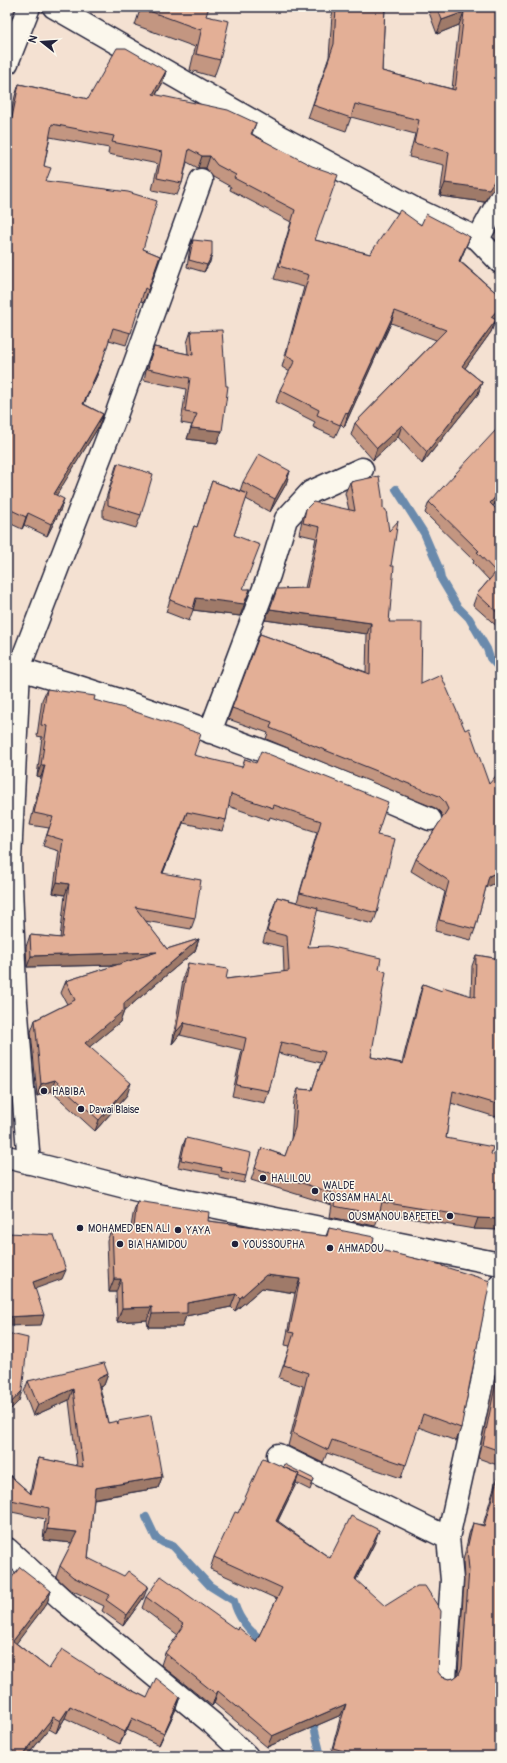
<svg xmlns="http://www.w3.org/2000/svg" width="507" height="1763" font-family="Pangolin,sans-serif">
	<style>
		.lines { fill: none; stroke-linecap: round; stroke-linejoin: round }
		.stream { stroke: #6a8aac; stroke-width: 8 }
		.minor-casing { stroke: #22223b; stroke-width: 25 }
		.tertiary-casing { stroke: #22223b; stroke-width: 25 }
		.minor { stroke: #fbf7ec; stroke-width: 22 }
		.tertiary { stroke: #fbf7ec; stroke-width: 22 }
		.wall { fill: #c39681; stroke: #22223b }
		.shaded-wall { fill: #9f7a69; stroke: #22223b }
		.building { fill: #e3af96; stroke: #22223b }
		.poi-dot { fill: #22223b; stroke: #fbf7ec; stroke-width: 1.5 }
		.labels { text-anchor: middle; stroke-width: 3; stroke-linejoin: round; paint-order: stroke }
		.poi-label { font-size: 10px; fill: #22223b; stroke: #fbf7ec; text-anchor: start }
	</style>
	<rect width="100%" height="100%" fill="#f4e1d2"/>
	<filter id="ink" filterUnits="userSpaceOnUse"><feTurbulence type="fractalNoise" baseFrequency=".025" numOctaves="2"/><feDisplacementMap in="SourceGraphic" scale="8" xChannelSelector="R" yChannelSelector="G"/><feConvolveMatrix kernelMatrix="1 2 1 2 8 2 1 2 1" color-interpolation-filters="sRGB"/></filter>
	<g filter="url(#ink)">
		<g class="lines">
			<path class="stream" d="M396,489l28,44 15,35 2,11 16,27 12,12 18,31 3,9 10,11
				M146,1517l10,21 8,5 9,3 37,40 24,15c4,19 17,32 33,43
				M316,1717l-2,10 7,29"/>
			<defs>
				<path id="minor" d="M54,7l228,131 131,70 65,31 22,23
					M478,239l22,-40
					M7,665c144,42 285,94 423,154
					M210,732l59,-157 17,-56 25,-27 51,-23
					M7,1157l154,39 339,68
					M29,1163l-14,-173 -5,-130 9,-192 95,-247 87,-241
					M278,1455l170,83
					M7,1549l57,52 149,123 34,32
					M445,1678l7,-98 -4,-42 34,-155 18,-98"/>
				<path id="tertiary" d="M7,63l22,-56"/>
			</defs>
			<use href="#minor" class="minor-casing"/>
			<use href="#tertiary" class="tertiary-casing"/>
			<use href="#minor" class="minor"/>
			<use href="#tertiary" class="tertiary"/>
		</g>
		<path class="wall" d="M141,7l65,9 14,44 -6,17 -24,-7 6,-26 -1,3 -60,-22z
			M335,7h50l-3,64 70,18 7,-64 -22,9 -10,-27h73v180l-7,2 -9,13 -44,-6 4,-31 -35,-8 6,-23 -64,-17 -5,14 -38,-13 21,-61 3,-42z
			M166,71l-4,13 -6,11 100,28 -4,11 63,106 55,14 51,-29 49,12 -10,24 40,35v18l-5,6 -4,12 -26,36 17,14 -4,12 -56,70 -24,-27 -25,23 -22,-25 4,-12 81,-83 -45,-17 -47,104 -3,-3 -6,13 -22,-10 2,-5 -39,-20 4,-12 10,-18 -8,-5 22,-80 -30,-8 17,-57 -61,-32 1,-3 -18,-10 -7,-9h-8l-11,-6 -5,21 -5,12 -25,-5 6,-26 -50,-10 1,-6 -59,-11 -6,29 2,15 97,68 17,7 -16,46 -3,-1 -15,44 -17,-5 -10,31 -15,33 19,10 -4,12 -43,69 4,16 -13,25 -23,-11 -2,4 -15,-7v-389l8,-37 4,-12 69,15z
			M500,222v11l-3,-3z
			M193,240l17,22 -6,10 -17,-5 3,-20z
			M191,331l31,100 -5,12 -30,-4 5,-14 -11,-2 5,-34 -42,-9 2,-10 8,-23 34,7 -1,-11z
			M117,463l24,52 -5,13 -33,-10v-10l10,-32z
			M290,471l-4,13 -16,28 -24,-13 -12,36 9,54 -3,27 -47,-6 -4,11 -23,-9 24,-74 4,-12 3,1 15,-46 28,10 3,-9z
			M350,482l33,26 8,58 -2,56 32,62 68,100 11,97 -14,6 -11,42 -4,11 -36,-9 10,-39 -34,-21 5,-12 27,-42 -3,-5 -5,-4 -169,-69 2,-6 -40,-14 32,-85 106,38 1,-38 -102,-14 40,-32 11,-50 -17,-4 3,-14 4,-11 43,1 -4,-17z
			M500,498l-7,8 7,7v116l-27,-24 4,-11 12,-14 -16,-17 1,-2 -49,-48 4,-11z
			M47,689l47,11 100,55 183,80v78l-4,11 -56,-14 -9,37 71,22 -8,88 31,6 17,-67 4,-12 18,7 30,5 1,-30 4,-11 24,4v148l-4,10 -45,-14 -5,35 45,16 9,76 -26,-1 -94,-16 -5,13 -45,-9 2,-12 -81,-25 11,-32 23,8 6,-16 3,-40 4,-11 14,1 9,-27 -43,-10 -9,38 -4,12 -33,-7 10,-46 -62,-15 1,-2 -9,11 12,-70 4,-11 38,16 58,-7 -1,-25 -20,-5 10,-34 4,-11 20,5 20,-70 -47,-15 -1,3 -41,-14 -2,14 -4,11 -39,-8 -20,50 32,45 -4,11 -46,-8 22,28 32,-10 -4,12 -71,60 -4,11 -31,25 38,48 -32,36 -44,-40 -14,5 -6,-64 4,-12 32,-16 -6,-11 5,-12 51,-16 -90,2 -1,-20 4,-12 30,3 5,-43 -12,-2 6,-42 -16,-5 6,-18 -19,-3 11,-48 -4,-1 5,-39 -5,-1 5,-36z
			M186,1138l60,38 -2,7 -25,-5v-3l-41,-8 5,-22z
			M137,1201l71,20 118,15 3,-8 43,20 70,18 19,162 -5,13 -38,-14 -17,51 -74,-25 -4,10 -35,-17 15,-60 -24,-8 11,-32 -5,-1 10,-52 -33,-5 -27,23 -4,-4 -45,9 -4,11h-34l-1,-7 -30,2 -1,-30h-7l-2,-51 5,-13 19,-1 2,-12z
			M500,1354v112l-22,-8z
			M108,1374l-4,11 -4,2 8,36 10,1 44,53 -4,11 -64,11 -6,59 56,39 -21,29 -21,-15 2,-5 -35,-17 -13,-12 4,-11 12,-23 -29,-3 2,-21 -38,-8v-38l23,20 5,-24 4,-11 38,8 -8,-66 -36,16 -9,-24 4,-11z
			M283,1467l31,12 -4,11 -14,-7 -18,38 52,37 45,-16 -19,38 86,97 7,2 5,-1 4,-3 6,-94 -1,-20 6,-27 4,-11 10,2 12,-41 4,-11 1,283h-170l11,-41 -74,32 -53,-44 -2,3 -51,-41 4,-12 13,-18 -36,-27 4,-11 91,33 19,12 21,-43 -67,-30 4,-12 24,-44z
			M7,1584l44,7 -4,12 -31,40 33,26 56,8 42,21 29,11 -17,36 -32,-15 -7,14 -55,-26 -9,15 -7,-4 -22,27h-20z"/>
		<path class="shaded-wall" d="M464,12l-5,13 -22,9 5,-14z
			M166,71l-4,13 -13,22 4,-12z
			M202,156h8l-4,12h-8z
			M498,175h2v10l-1,2 -6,2 -9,13 -44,-6 5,-13z
			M470,237l-15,36 4,-12z
			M212,255l-2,7 -6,10 3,-7z
			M500,307v7l-13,15 4,-12z
			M395,311l-4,12 -47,104 4,-13z
			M496,320l-5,12 -33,46 4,-12z
			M103,359l-4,12 -21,45 5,-12z
			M482,382l-4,12 -56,70 5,-12z
			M103,414l-4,12 -49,80 4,-12z
			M402,425l-4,12 -25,23 4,-12z
			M191,428l31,3 -5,12 -30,-4z
			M290,471l-4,13 -16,28 5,-13z
			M500,492v6l-14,16 4,-11z
			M64,499l-4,12 -13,25 4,-12z
			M28,513l-4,12 -2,4 4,-12z
			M250,589l-10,27 -47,-6 3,-12z
			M270,609l101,14 -4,11 -102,-14z
			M41,765h4l-4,12 -4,-1z
			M187,812l-4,11 -25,62 4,-12z
			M500,871v10l-15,7 4,-12z
			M57,882l12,2 -4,11 -12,-2z
			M199,939l-4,12 -71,60 -4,11 -39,32 4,-11 39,-40z
			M157,952l-4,12 -126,3 4,-11z
			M185,1022l-4,11 -9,11 4,-12z
			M55,1080l-4,11 -14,5 4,-12z
			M131,1083l-4,12 -32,36 4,-11z
			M478,1218l22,1v11l-26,-1z
			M66,1270l-4,9 -33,12 4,-9z
			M266,1275l34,4 -5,14 -33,-5 -27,23 5,-13z
			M114,1279h7l-5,13h-7z
			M236,1294l-5,13 -45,9 -4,11h-34l4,-13 35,-11z
			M152,1307l-5,13 -30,2 5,-14z
			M44,1315l-3,10 -34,1v-9z
			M108,1374l-4,11 -11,5 4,-11z
			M73,1389l-4,11 -36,16 5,-11z
			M22,1391l-3,10 -12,12v-6z
			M299,1474l-4,12 -23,46 4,-11z
			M162,1477l-4,11 -67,11 4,-11z
			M11,1500l-4,11v-6z
			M47,1529l30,3 -4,11 -30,-3z
			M379,1530l-4,12 -25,49 5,-12z
			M148,1586l-4,11 -21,29 4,-11z
			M51,1591l-4,12 -38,50 4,-12z
			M218,1691l-4,12 -2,3 4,-12z
			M180,1697l-4,12 -17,36 5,-12z
			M346,1704l-5,11 -74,32 5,-11z
			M70,1706l-5,12 -9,15 4,-12z
			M53,1717l-4,12 -22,27h-5z
			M132,1718l-5,12 -7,14 5,-12z"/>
		<path class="building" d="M141,7h68l-3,9 23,5 -9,39 -24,-6 6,-27 -1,3 -60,-22z
			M336,7h49l-3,64 73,19 9,-78 -22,8 -5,-13h63v168h-2l-9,14 -44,-6 4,-31 -35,-9 5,-23 -64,-16 -4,14 -38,-13 21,-61z
			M117,48h9l40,23 -13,23 75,16 28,13 -5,11 61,32 26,9 -23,65 55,14 30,-44 21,15 5,-11 44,23 -11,24 41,35v11l-9,10 5,3 -34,46 20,16 -55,70 -25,-27 -25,23 -22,-25 91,-93 -51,-19 -47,103 -2,-2 -6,13 -23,-10 2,-5 -39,-20 15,-30 -9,-5 23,-80 -30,-9 16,-56 -61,-32 2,-3 -19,-10 -7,-9h-8l-13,-7 -7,34 -25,-5 5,-26 -50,-10 2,-6 -62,-12 -8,42 7,2 -5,13 82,11 29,9 -14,48 17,7 -12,34 -3,-2 -14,45 -18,-5 -10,31 -20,45 20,10 -49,80 10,5 -13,25 -23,-11 -2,4 -19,-9v-366l12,-58 69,15z
			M193,240l19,2v13l-5,10 -18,-5z
			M222,330l4,56h2l-6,45 -31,-3 6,-14 -12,-2 5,-34 -42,-9 2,-10 4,-12 39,8 -2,-24z
			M496,430l4,4v58l-10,11 10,10v102l-23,-21 19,-22 -19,-20 2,-1 -50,-49z
			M259,454l31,17 -15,28 -32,-17z
			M118,463l35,11 -12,41 -33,-10v-10z
			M379,476l4,26v6l3,2 3,21 9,-10 -7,45h3l-5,56h33l-1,62 20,-9 24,55 4,-2 20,56 11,-13v100l-11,5 -14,53 -36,-9 10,-39 -33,-22 32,-50 -4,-8 -5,-5 -169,-68 2,-6 -40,-14 28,-74 110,40 1,-51 -101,-14 7,-20 30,-1 13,-61 -17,-4 3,-14 7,-7 42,9 -5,-29z
			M212,481l36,13 -14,41 26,10 -17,44h7l-6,15 -48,-6 -3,11 -23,-9 24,-74 3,1z
			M47,689l48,7 -1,4 30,8 77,26 -7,21 48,12 3,-8 11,4 5,-12 127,51 -11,33 18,4 -18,74 -77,-20 21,-72 -47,-16 -1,3 -42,-14 -5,26 -39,-8 -25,61 39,7 -6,38 -60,-11 32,42 32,-10 -75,64v7l-39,33 46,40 -32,37 -44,-40 -14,4 -6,-64 40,-20 -9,-19 91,-29 -126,4 -1,-21 32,3 7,-54 -12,-2 6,-42 -16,-5 6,-18 -19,-4 11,-48h-4l6,-39 -6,-1z
			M277,897l41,11 -10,39 20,-1 53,12 -2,11 7,3 -15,85 32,7 20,-80 19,7 1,-4 32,10 1,-42 24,4v146l-47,-14 -7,47 47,9 -2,7 9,3v62l-22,-1 -96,-16 -3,13 -45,-9 2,-12 -81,-26 7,-20 23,8 10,-28 3,-39 14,1 13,-38 -44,-10 -12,49 -33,-6 10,-47 -62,-15 1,-1 -9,10 12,-69 40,6 -2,10 63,-8 -2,-35 -20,-5z
			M7,1010l3,11 1,5 -4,11z
			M186,1138l65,15 -5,23 -25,-5 1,-3 -41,-8z
			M137,1201l72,11 -1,9 119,15 2,-8 45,9 -2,11 70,17v1l48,15 -29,147 -38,-14 -17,51 -74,-25 -4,10 -35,-17 15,-60 -24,-8 10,-32 -5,-1 11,-53 -34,-4 -26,23 -4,-4 -49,9v10l-35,1v-7l-30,1 -1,-29h-7l-2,-51 22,-1z
			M7,1233l47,2 12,35 -33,12 11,33 -37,2z
			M7,1333l21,5 -6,53 -15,16z
			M104,1363l4,11 -11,5 11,44 9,-2 1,3v-3l33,-6 11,62 -67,11 -7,70 36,18 4,-5 20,15 -21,29 -21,-15 4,-5 -37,-18 -13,-11 17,-34 -30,-3 2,-21 -38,-8 -4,5v-32l24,21 8,-36 44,9 -10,-78 -35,16 -10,-24z
			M500,1363v88l-17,-6z
			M263,1458l36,16 -23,47 54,37 21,-42 28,14 -24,49 30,27 32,-20h8l16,25 -3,61 4,5 7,2 5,-1 5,-4 3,-7 7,-98 -2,-20 6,-26 11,3 15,-53h1v283h-138l-29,-8 13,-44 -74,32 -54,-45 -2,3 -51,-41 18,-26 -2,-1 2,-2 -37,-27 15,-21 76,54 1,-3 18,15 26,-54 -68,-31 21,-45 3,1z
			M284,1464l30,15 -1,4 -15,-7 1,-2 -16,-7z
			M20,1567l31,24 -38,50 36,28 13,-20 43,28 42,21 9,-20 24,19 -16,36 -32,-15 -7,14 -55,-26 -10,15 -7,-4 -31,39h-15v-172z"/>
	</g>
	<g class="poi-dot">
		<circle cx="44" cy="1091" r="4"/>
		<circle cx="81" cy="1109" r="4"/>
		<circle cx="263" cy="1178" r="4"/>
		<circle cx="315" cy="1191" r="4"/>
		<circle cx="450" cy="1216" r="4"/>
		<circle cx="80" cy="1228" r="4"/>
		<circle cx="178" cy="1230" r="4"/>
		<circle cx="120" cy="1244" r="4"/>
		<circle cx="235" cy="1244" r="4"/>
		<circle cx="330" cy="1248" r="4"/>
	</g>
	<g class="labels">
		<g class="poi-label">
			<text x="52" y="1095">HABIBA</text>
			<text x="89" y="1113">Dawai Blaise</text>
			<text x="271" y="1182">HALILOU</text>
			<text x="323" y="1189">WALDE<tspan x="323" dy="12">KOSSAM HALAL</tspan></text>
			<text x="442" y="1220" text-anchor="end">OUSMANOU BAPETEL</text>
			<text x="88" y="1232">MOHAMED BEN ALI</text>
			<text x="186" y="1234">YAYA</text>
			<text x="128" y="1248">BIA HAMIDOU</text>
			<text x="243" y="1248">YOUSSOUPHA</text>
			<text x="338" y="1252">AHMADOU</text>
		</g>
	</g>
	<rect width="507" height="1763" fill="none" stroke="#fbf7ec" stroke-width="24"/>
	<rect x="12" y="12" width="483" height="1739" fill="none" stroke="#22223b" stroke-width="1.5" filter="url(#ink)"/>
	<g transform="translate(42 42) rotate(287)" stroke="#fbf7ec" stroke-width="3" paint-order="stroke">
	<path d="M0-3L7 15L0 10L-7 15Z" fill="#22223b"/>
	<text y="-6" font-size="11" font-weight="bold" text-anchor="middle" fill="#22223b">N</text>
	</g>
</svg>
